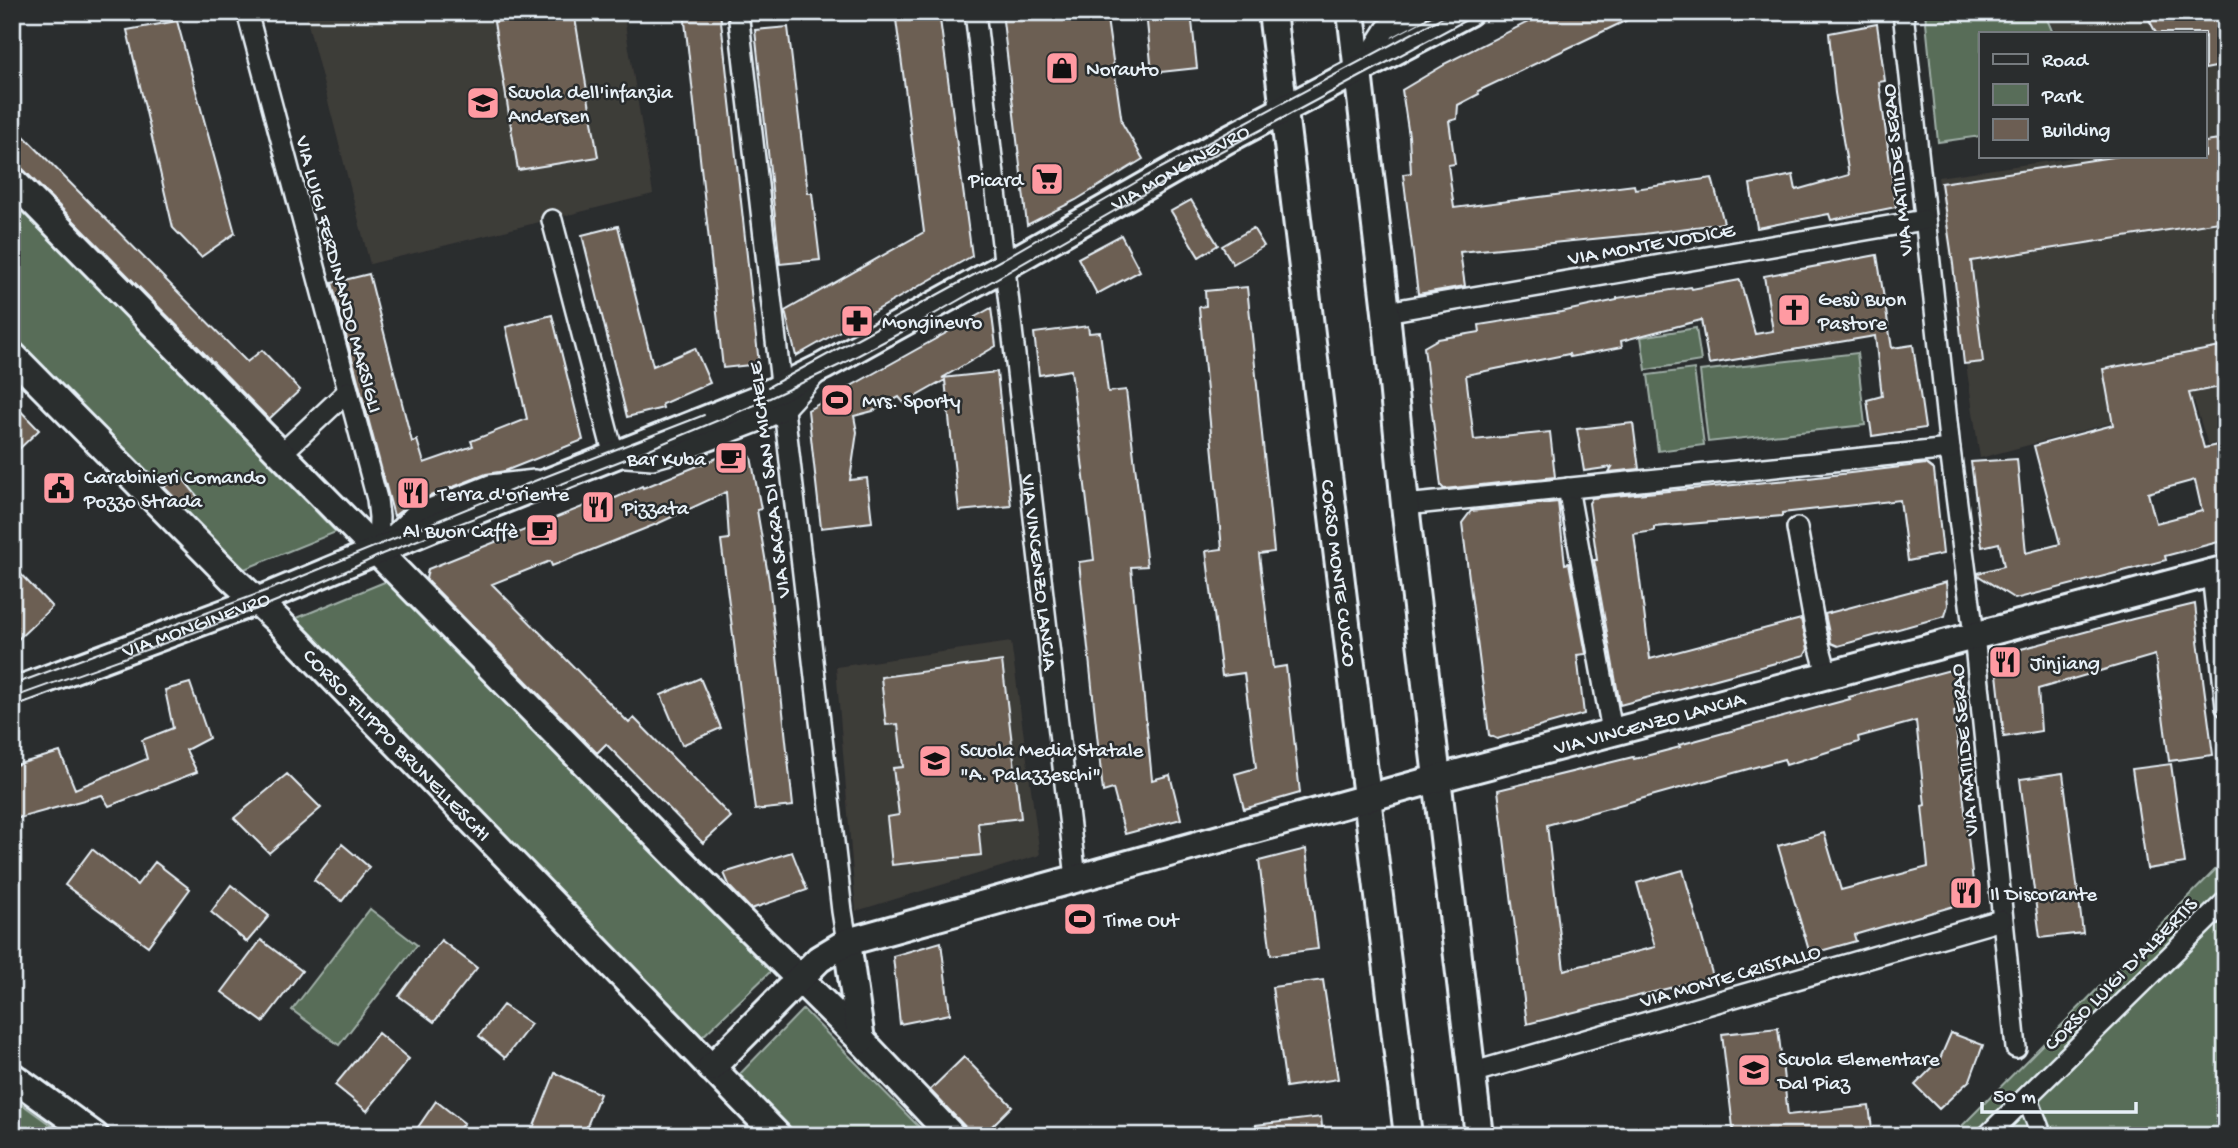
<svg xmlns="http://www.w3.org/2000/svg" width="2238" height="1148" font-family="'Gochi Hand',sans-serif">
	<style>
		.built { fill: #3e3c39 }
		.green { fill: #586d59; stroke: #a0afa8; stroke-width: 2 }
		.building { fill: #6c5e53; stroke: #e8f1f8; stroke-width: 2; fill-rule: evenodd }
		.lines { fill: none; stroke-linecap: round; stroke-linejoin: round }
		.street-casing { stroke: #e8f1f8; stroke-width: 24 }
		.secondary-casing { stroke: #e8f1f8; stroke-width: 32 }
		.street { stroke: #2a2d2e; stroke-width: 19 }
		.secondary { stroke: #2a2d2e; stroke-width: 26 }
		.tram { stroke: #e8f1f8; stroke-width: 2 }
		.labels { text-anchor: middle; stroke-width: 5; stroke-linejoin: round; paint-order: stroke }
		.poi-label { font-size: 21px; fill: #e8f1f8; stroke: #2a2d2e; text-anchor: start }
		.street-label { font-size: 21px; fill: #e8f1f8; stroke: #2a2d2e }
	</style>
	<rect width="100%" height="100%" fill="#2a2d2e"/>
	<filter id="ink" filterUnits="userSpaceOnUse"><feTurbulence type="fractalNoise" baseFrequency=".0143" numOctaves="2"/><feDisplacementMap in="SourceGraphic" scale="14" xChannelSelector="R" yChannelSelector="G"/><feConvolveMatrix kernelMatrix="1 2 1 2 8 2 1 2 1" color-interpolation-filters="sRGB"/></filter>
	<g filter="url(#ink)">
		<path class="built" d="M305,12h318l30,182 -283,70z
			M2046,12h180v428l-18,5 -14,-44 -214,57 -42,-281 146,-21h121v-123h-149z
			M1011,642l29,213 -184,56 -20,-244z"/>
		<path class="green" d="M1925,12h119l9,21h-72v103l-43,6z
			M12,200l324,332 -99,40 -225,-233z
			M1696,328l5,33 -55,9 -5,-33z
			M1857,353l8,72 -157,17 -8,-71z
			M1694,369l10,76 -46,6 -10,-76z
			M387,581l384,390 -72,69 -401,-411 -1,-11z
			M2226,859v277h-274z
			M370,909l47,36 -78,100 -47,-35z
			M803,1009l125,127h-137l-56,-57z
			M12,1097l54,39h-44l-10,-7z"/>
		<path class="building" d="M553,12h21l24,145 -80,13 -24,-148z
			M684,12h36l39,352 -36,4z
			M895,12h44l33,244 -176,100 -11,-45 139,-79z
			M1002,12h104l16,111 21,36 -67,41 -49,25z
			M1146,12h45l6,56 -45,5z
			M1548,12h96l-166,79 1,3 -21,11 -1,14 -8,2 6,43 -7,1 6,43 180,-23 1,4 77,-11 12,45 -80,11 -184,18 5,34 -47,8 -15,-120 8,-1 -2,-37 -7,-46 42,-25v-1z
			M2145,12h81v53l-21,4v-36h-49z
			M177,21l58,212 -34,24 -28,-29 -46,-198z
			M1877,24l8,57 -6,1 17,125 -65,13 -2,-6 -72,14 -7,-44 43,-9 3,15 53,-15 -14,-82 -6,-60z
			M788,27l14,117 6,49h4l8,67 -40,4 -25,-234z
			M12,124l235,238 15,-12 38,40 -31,29 -246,-250 -11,-4z
			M2226,139v82l-255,40 12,101 -19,2 -11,-100 -12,-81 178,-27h86v-14z
			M1191,200l27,45 -19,12 -28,-46z
			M618,226l35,140 42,-18 15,35 -48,21 1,4 -36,9 -45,-182z
			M1253,228l11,18 -31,18 -11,-18z
			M1121,235l19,36 -43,23 -19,-36z
			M1877,255l15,93 21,-3 12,83 -53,8 -5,-36 15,-4 -7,-60 -166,28 -8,-44 -80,21 1,6 -52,10 -1,-3 -103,21 8,65 76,-8 5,45 -111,12 -3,-3 -17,-139 14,-8 42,-7 -1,-7 82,-13 56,-12v-2l74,-11 1,2 48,-9 15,54 18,-3 -9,-55z
			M369,274l43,168 5,-2 7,23 49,-17 -2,-5 56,-22 -21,-92 46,-12 31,125 -78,31 -19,3 -76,30 -16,12 -62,-233z
			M1247,287l27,265 -15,2 14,114 13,-2 14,127 -56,16 -9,-35 21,-6 -12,-95 -22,3 -16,-125 16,-2 -23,-242 7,-1 -1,-15z
			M991,308l5,38 -54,32 55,-6 14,134 -52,5 -14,-131 -41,23 -5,-6 -26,14 -19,5 3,16 -7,48 17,-2 5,44 -51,6 -13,-118z
			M1088,326l1,7 11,-1 8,60 18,-2 21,176 -16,1 21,213 18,-5 11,44 -56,15 -12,-45 -10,3 -24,-230 15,-2 -23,-190 -32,5 -5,-42z
			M2226,346v40l-37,7 15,55 22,-5v97l-61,16 1,4 -151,39 -36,-23 -1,-3 26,-7 -5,-23 -17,4 -11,-85 46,-3 9,94 34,-9 -26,-98 79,-21 -10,-56zM2195,480l7,31 -46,12 -8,-30z
			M12,402l27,28 -27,26z
			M1633,423l6,46 -30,3 3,-5 -28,4 -7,-42z
			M742,448l9,9 10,52 -4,1 12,71 24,225 -38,4 -34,-270 8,-1 -3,-47 -67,31 -107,43 -2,-5 -58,23 137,139 5,-5 97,99 -28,26 -97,-99 -9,9 -171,-174 2,-10 184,-74 1,4 29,-13 1,2z
			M1926,464l8,6 9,84 -35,7 -8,-61 -118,13v3l-128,11v4l-20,3 16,125 151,-40 7,30 -3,6 -185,50 -26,-145h3l-8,-57 3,-5 208,-19z
			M180,475l18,22 -17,7 -17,-17z
			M1558,502l7,62 4,-1 17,91 -9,1 7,59 -87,25 -8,-4 -27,-212 9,-12z
			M12,565l40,42 -40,38z
			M1946,582l2,23 -3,11 -107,30 -7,-3 -6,-29z
			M2195,604l4,36 -1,1 15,114 -44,6 -14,-106 -117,34 3,42 -37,6 -9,-81 138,-37z
			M1002,661l19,157 -43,5 3,32 -89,10 -5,-48 12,-2 -6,-47 10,-1 -5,-43 -12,1 -5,-48z
			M1954,669l4,41 -4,1 21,189 -121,35 2,6 -46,13 -32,-108 46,-13 17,57 87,-23 -6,-61 3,-1 -9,-84 -58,16 1,5 -73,23 -2,-6 -237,66 17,145 91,-23 -18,-64 46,-13 30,107 -186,47 -29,-234 135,-33 1,2 46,-12 -1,-2 171,-46 -1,-2z
			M700,678l21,50 -39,17 -21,-50z
			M190,683l19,55 -23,12 11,22 -88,34 -7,-11 -90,25v-54l48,-14 15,37 72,-30 -5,-19 31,-12 -8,-38z
			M2171,764l14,99 -38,6 -15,-100z
			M2063,773l20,160 -43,5 -20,-159z
			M287,774l34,34 -52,45 -35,-35z
			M342,844l27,23 -27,34 -28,-21z
			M92,849l45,36 18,-23 35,27 -42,57 -83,-61z
			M1306,849l12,100 -47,6 -12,-94z
			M792,852l15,38 -56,19 -21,-22 -6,-14z
			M231,885l38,31 -22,26 -36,-30z
			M261,940l41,31 -39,51 -41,-30z
			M441,940l36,28 -43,54 -35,-26z
			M941,942l9,72 -50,10 -7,-68z
			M1323,980l15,99 -52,8 -14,-100z
			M503,1005l28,19 -26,34 -26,-22z
			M1778,1028l10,87 81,-9 4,30h-139l-12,-102z
			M378,1033l31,26 -42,52 -32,-26z
			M1951,1033l32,12 -13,35 -31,29 -24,-24 24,-24z
			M964,1057l48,49 -30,30h-8l-44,-46z
			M555,1073l45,21 -17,42h-53z
			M436,1101l28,22 -11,13h-41z
			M1321,1117l2,19h-67v-11z"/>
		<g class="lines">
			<defs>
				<g id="street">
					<path d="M247,12l130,487 2,18 -1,33"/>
					<path d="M738,12l104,899 5,31"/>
					<path id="s1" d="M975,12l101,866"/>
					<path d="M1903,12l47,437 24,186 42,413"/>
					<path d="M1360,67l9,-11 17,-27 32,-17"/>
					<path d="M552,220l62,236 38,3 35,-10 73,-28 23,-11 33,-36"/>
					<path d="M1386,312l538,-92"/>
					<path d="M282,453l66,-62"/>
					<path d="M1568,488l44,243"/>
					<path d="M1405,505l545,-56"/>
					<path d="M1797,528l19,105 11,41"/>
					<path d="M384,544l30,-29 76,-30 45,-5"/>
					<path d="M2212,573l14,134"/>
					<path d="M1471,1073l530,-153"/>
					<path d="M2027,1097l15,39"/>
					<path d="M1987,1136l239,-235"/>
				</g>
				<g id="secondary">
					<path id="s2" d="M1272,12l136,1124"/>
					<path d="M1351,12l35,300 19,193 74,631"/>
					<path d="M12,180l669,681 180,179 91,96"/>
					<path id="s3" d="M12,355l220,223 46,43 500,515"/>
					<path id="s4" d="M12,692l245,-91 175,-73 325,-129 67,-33 165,-91 237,-135 243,-128"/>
					<path d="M847,942l14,98"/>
					<path id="s5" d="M711,1068l108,-109 28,-17 589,-163 790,-210"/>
					<path d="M12,1076l83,60"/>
				</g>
			</defs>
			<use href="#street" class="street-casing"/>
			<use href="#secondary" class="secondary-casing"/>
			<use href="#street" class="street"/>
			<use href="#secondary" class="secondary"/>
			<path class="tram" d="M768,387l235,-128 156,-90 293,-157
				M12,685l264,-98 261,-107 167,-65
				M12,698c122,-45 253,-86 370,-144l246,-96 129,-54 85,-40 75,-40 267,-153 297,-159"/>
		</g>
	</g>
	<defs>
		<symbol id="shop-square" viewBox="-11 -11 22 22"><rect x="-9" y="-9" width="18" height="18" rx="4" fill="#ff9aa2" stroke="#2a2d2e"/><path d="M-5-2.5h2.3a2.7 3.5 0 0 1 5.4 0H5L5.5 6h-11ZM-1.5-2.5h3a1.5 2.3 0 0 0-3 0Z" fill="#111"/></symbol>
		<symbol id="school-square" viewBox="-11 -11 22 22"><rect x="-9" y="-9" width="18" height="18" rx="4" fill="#ff9aa2" stroke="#2a2d2e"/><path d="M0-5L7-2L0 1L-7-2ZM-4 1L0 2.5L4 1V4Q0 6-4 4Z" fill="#111"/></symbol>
		<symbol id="supermarket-square" viewBox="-11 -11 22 22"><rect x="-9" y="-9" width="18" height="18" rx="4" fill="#ff9aa2" stroke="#2a2d2e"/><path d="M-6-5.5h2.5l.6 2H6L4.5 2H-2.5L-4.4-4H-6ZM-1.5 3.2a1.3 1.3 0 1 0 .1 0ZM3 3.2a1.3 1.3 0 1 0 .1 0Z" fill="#111"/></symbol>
		<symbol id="church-square" viewBox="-11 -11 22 22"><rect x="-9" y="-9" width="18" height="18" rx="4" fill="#ff9aa2" stroke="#2a2d2e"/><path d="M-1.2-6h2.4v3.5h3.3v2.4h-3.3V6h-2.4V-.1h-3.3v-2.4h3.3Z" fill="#111"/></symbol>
		<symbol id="pharmacy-square" viewBox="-11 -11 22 22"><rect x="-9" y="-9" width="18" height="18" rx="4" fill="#ff9aa2" stroke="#2a2d2e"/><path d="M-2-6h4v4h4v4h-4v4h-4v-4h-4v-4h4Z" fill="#111"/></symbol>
		<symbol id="stadium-square" viewBox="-11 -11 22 22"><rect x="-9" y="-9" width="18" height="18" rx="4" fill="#ff9aa2" stroke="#2a2d2e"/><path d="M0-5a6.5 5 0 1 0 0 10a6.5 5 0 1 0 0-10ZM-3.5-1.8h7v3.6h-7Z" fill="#111"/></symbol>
		<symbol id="cafe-square" viewBox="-11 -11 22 22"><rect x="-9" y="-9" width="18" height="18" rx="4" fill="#ff9aa2" stroke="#2a2d2e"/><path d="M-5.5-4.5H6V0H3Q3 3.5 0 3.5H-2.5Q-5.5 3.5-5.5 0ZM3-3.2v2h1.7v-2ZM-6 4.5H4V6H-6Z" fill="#111"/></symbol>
		<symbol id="civic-square" viewBox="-11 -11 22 22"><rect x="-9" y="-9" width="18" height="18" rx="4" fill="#ff9aa2" stroke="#2a2d2e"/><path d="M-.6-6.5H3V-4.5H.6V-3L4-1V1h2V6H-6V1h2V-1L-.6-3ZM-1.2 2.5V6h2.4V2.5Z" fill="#111"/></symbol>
		<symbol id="restaurant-square" viewBox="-11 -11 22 22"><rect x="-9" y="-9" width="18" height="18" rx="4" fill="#ff9aa2" stroke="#2a2d2e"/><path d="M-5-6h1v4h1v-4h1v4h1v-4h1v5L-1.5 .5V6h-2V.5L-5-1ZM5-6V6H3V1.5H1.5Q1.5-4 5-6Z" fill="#111"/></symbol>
	</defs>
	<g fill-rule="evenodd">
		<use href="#shop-square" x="1043" y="49" width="38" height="38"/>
		<use href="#school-square" x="464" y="84" width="38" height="38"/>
		<use href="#supermarket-square" x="1028" y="160" width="38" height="38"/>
		<use href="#church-square" x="1775" y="291" width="38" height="38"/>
		<use href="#pharmacy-square" x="838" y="302" width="38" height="38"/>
		<use href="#stadium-square" x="818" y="381" width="38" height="38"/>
		<use href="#cafe-square" x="712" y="439" width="38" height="38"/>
		<use href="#civic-square" x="40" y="469" width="38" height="38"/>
		<use href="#restaurant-square" x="394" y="474" width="38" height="38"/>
		<use href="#restaurant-square" x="579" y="488" width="38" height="38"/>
		<use href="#cafe-square" x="523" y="511" width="38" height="38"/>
		<use href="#restaurant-square" x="1986" y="643" width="38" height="38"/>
		<use href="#school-square" x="916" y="742" width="38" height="38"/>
		<use href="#restaurant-square" x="1947" y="874" width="38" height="38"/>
		<use href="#stadium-square" x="1061" y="900" width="38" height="38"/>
		<use href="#school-square" x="1735" y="1051" width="38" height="38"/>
	</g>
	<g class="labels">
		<g class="poi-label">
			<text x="1086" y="75">Norauto</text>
			<text x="508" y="98">Scuola dell'infanzia<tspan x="508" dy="24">Andersen</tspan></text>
			<text x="1023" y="186" text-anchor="end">Picard</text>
			<text x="1818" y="305">Gesù Buon<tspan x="1818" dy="24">Pastore</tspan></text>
			<text x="882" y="328">Monginevro</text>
			<text x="862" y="407">Mrs. Sporty</text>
			<text x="706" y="465" text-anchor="end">Bar Kuba</text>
			<text x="84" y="483">Carabinieri Comando<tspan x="84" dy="24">Pozzo Strada</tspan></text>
			<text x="438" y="500">Terra d'oriente</text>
			<text x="622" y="514">Pizzata</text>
			<text x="518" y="537" text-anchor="end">Al Buon Caffè</text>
			<text x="2030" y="669">Jinjiang</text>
			<text x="960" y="756">Scuola Media Statale<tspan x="960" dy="24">"A. Palazzeschi"</tspan></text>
			<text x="1990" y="900">Il Discorante</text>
			<text x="1104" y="926">Time Out</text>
			<text x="1778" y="1065">Scuola Elementare<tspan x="1778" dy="24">Dal Piaz</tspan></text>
		</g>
		<g class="street-label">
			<text dy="7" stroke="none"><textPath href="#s4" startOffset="1283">VIA MONGINEVRO</textPath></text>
			<text transform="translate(1896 170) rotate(-96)" y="7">VIA MATILDE SERAO</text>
			<text transform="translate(1651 243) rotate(-10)" y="7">VIA MONTE VODICE</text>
			<text transform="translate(340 274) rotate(75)" y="7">VIA LUIGI FERDINANDO MARSIGLI</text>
			<text transform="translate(768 480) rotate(-97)" y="7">VIA SACRA DI SAN MICHELE</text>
			<text dy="7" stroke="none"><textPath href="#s1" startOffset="564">VIA VINCENZO LANCIA</textPath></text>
			<text dy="7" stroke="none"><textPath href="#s2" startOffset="565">CORSO MONTE CUCCO</textPath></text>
			<text dy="7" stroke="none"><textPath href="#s4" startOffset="196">VIA MONGINEVRO</textPath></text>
			<text dy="7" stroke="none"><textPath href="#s5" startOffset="1018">VIA VINCENZO LANCIA</textPath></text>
			<text dy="7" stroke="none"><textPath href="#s3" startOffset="548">CORSO FILIPPO BRUNELLESCHI</textPath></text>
			<text transform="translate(1963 750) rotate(-95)" y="7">VIA MATILDE SERAO</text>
			<text transform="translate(2120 973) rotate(-45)" y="7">CORSO LUIGI D'ALBERTIS</text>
			<text transform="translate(1730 975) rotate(-16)" y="7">VIA MONTE CRISTALLO</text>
		</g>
	</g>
	<rect width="2238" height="1148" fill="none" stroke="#2a2d2e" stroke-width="42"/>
	<rect x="21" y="21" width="2196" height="1106" fill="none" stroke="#e8f1f8" stroke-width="2.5" filter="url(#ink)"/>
	<rect x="1979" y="32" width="228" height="126" fill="#2a2d2e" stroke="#767b7f" stroke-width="2"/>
	<rect x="1993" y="54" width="35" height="10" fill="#2a2d2e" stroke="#767b7f" stroke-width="2"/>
	<text x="2042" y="66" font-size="21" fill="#e8f1f8">Road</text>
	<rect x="1993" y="84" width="35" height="21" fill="#586d59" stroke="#767b7f" stroke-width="2"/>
	<text x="2042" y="102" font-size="21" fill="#e8f1f8">Park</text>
	<rect x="1993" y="119" width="35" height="21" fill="#6c5e53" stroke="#767b7f" stroke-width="2"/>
	<text x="2042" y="136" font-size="21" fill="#e8f1f8">Building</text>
	<path d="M1982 1102v10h154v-10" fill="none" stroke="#e8f1f8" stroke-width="3.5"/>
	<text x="1993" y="1102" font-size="21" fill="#e8f1f8" stroke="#2a2d2e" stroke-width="5" paint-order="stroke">50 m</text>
</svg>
